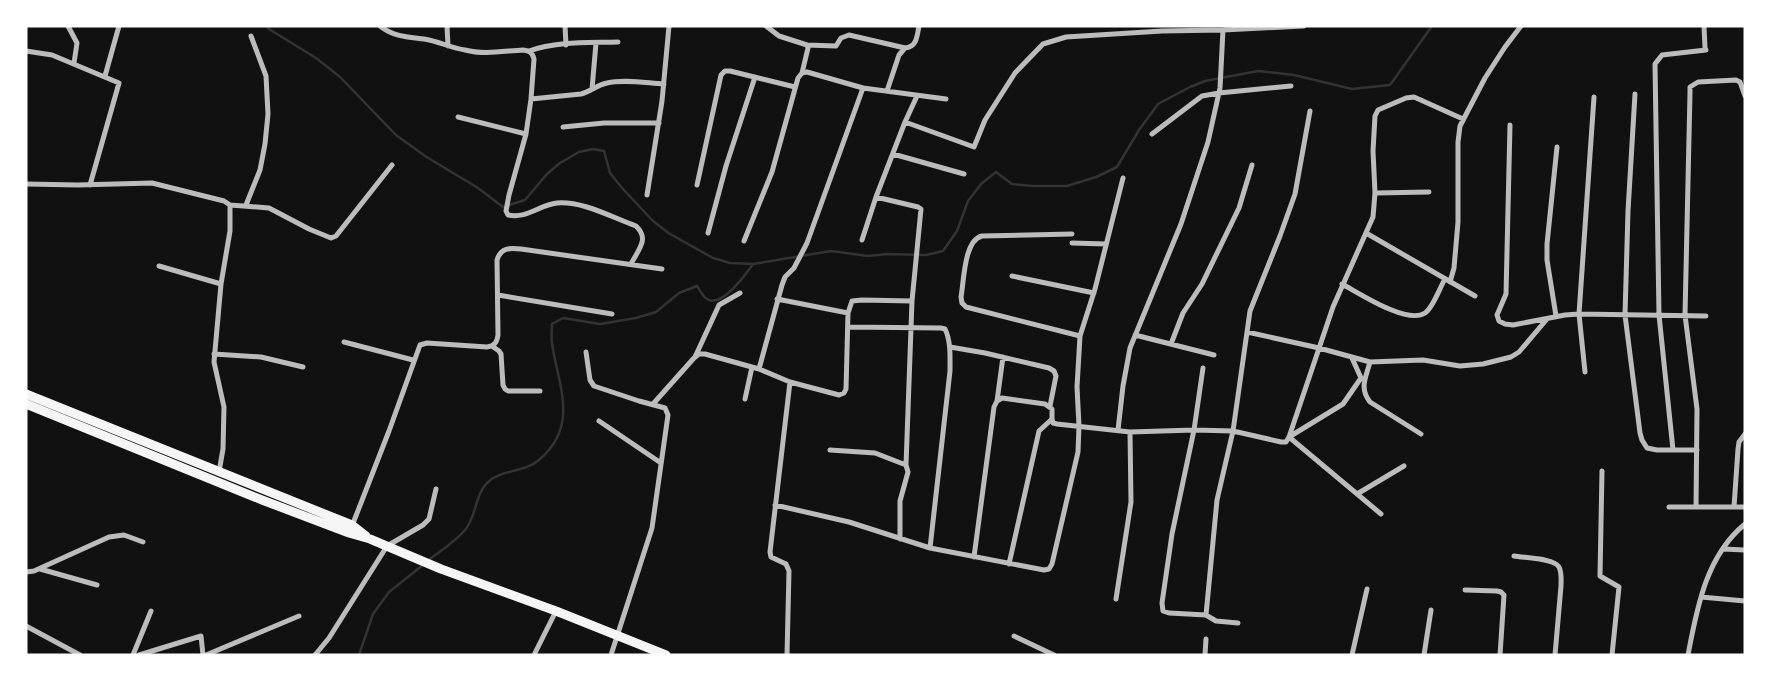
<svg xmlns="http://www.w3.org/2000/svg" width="1771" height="681" font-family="Lato,sans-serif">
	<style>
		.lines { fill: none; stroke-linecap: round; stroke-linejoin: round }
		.stream { stroke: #333; stroke-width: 2.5 }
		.minor { stroke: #bcbcbc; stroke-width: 5 }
		.primary { stroke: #f5f5f5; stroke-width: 9 }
	</style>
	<rect width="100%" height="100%" fill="#111"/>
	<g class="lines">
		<path class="stream" d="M267,26l2,3 47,29 23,18 57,59 29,21 53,32 25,19 22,-7 22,-26 13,-11 19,-11 14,-3 11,2 6,22 12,15 31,33 17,13 43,24 17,5 23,1 78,-13 37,5 19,-2 39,1 17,-4 14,-20 11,-30 13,-17 15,-12 16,12 21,2h34l29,-9 21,-10 22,-37 19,-26 32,-17 15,-6 53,-10 36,4 58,14 38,-4 42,-59
			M427,561c12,-9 28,-19 38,-31 11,-12 10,-35 22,-47 14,-14 37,-10 52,-23 41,-35 19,-74 13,-117 -1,-6 0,-12 0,-19l11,-6 37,6 36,-6 20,-6 23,-19 18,-7c3,4 6,11 10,13 14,10 39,-25 46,-35
			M359,655l14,-41 16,-22 34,-27"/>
		<path class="minor" d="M68,26l9,17 -3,20
			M380,26c14,11 28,11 44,13 14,2 27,9 41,11 19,5 39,1 58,0 7,1 9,2 11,9l-3,40 -5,35 -17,61 -3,16 2,4c19,4 31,-10 49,-12 26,-2 54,14 79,23 14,13 2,24 -5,38
			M447,26l1,20
			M565,26l1,19
			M766,26l13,10 28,9 1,3 -6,25
			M1223,30l81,-4
			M807,45l29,1 5,-8 8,-3 56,13c12,-1 12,-12 14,-22
			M26,51l26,4 67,28 -29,102
			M529,51c28,-10 60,-8 89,-9
			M105,76l14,-50
			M592,89l4,-46
			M887,91l12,-36 6,-7
			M1635,94l-7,117 -3,104 15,118 2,7 5,8 10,2h40
			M531,99l50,-5c9,-2 16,-9 26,-11 17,-4 39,0 57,1
			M458,117l68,17
			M905,122l69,25 11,-27 30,-47 28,-29 23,-7 96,-6 61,-1 -3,58 -12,54 -27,82 -51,124 -7,38 -5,44
			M1510,125l-4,169 -9,21 2,6 6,3 8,1 52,-10 14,-1 127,2
			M563,127l41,-4h55
			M1152,134l50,-38 17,-3 72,-7
			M893,154l71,20
			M26,184l52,1 74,-2 72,18 6,4v26l-9,53 -7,78 10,45 -1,42 -4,23
			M697,185l24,-110 4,-4h5l65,16
			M1375,193l54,-1
			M647,195l15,-94 7,-75
			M876,197l29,-75 12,-26
			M230,205l39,3 40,21 22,9 5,-2 56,-71
			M246,205l14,-35 5,-26 3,-30 -2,-38 -15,-40
			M708,233l18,-67 29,-89
			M1366,233l109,63
			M1072,234l-90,2c-18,4 -18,45 -21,61l1,6 4,4 114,29
			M862,240l14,-43 42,10 3,2 -9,92
			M744,241l28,-69 26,-94 4,-5 5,-1 56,16
			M1072,243l34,1
			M159,266l62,18
			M1012,276l82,17
			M1450,282l4,-14 4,-46v-80l2,-16 25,-48 20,-31 16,-21
			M1342,284c17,9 65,41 83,29 8,-5 15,-26 20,-34
			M498,295l114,19
			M777,299l71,14
			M1556,316l-9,-56v-16l10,-97
			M848,327l93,1 4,1c6,12 5,28 5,42l-20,177
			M1247,332l72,16 51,14 53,-2 37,6 23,-2 28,-7 8,-5 28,-33
			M1135,335l79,20
			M344,342l69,18
			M1171,344l12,-31 19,-29 37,-76 13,-43
			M492,346l7,5 2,3 2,31 2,4 3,2h32
			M950,347l35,6 64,15 5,3 2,5 -6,30
			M586,352l4,28 4,6 45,15 26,7 3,7 -16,113 -41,127
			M214,354l47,3 42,10
			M695,357l24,-52 21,-12
			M1352,358l9,20 -18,26 -54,33 92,77
			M1370,362c-4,15 -11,26 0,40l51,32
			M1203,368l-9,62 -22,104 -10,69 1,8 6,2 37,2
			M759,369l23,-84 3,-8 9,-9 13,-25 56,-155 83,11
			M1585,372l-6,-58 15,-217
			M790,382l49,13 5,-2 2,-4 2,-76 4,-12 10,-1 50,1 -6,164
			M745,399l7,-32
			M997,401l6,-44
			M653,404l41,-46 5,-4h6l54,15 31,13 -20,170 1,5 15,7 3,7 -2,84
			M599,421l62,42
			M1130,432l64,-2 39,1 48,11h5l3,-5 44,-130 40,-90 2,-24 -2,-42 2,-35 3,-6 28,-12 8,-1 49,22
			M830,450l45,3 31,12 2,7 -8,29v38
			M1673,450l-14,-135 -4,-251 7,-9 44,-5 -1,-2 -1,-22
			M1602,471l-2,105 19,11 -7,68
			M1357,494l47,-28
			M775,505l74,17 81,26 114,22 5,-1 3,-5 26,-112 1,-26 -2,-39 3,-51 15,-47 28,-111
			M1669,507h76
			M1696,507l1,-98 -12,-94 5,-222v-6l8,-5 38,-2 4,2 5,14
			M1734,507l4,-58 1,-7 6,-8
			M352,526l37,-95 31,-86 7,-2 60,4c8,-1 10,-5 11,-12l-1,-75c4,-13 13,-12 24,-11l141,20
			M1723,549l22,1
			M1514,556c10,2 40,2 45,11 3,6 2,13 2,19l-6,69
			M974,557l20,-150 3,-6 5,-3 43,6 7,5v10l1,4 4,1 73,8 1,70 -15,97
			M1009,564l30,-133 13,-12
			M40,569l57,16
			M26,572l8,-1 75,-34 15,-2 19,7
			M1465,590l32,1 4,1 3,3 -4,60
			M1701,597l44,4
			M1238,623l-22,-2 -10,-6 11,-115 16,-69 17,-120 30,-75 15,-42 15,-83
			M26,626l54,29
			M1014,636l40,19
			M133,655l18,-44
			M139,655l62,-19 2,19
			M206,655l93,-39
			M315,655l14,-17 58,-92 36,-21 6,-6 7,-30
			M534,655l22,-44
			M1205,655l1,-16
			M1352,655l15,-66
			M1424,655l7,-45
			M1688,655c9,-47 18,-99 57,-131"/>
		<path class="primary" d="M26,394l326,131 14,11
			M26,404l236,96 87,33 21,6 71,30 115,42 110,44"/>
	</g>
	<rect width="1771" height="681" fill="none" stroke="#ffffff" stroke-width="55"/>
</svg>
